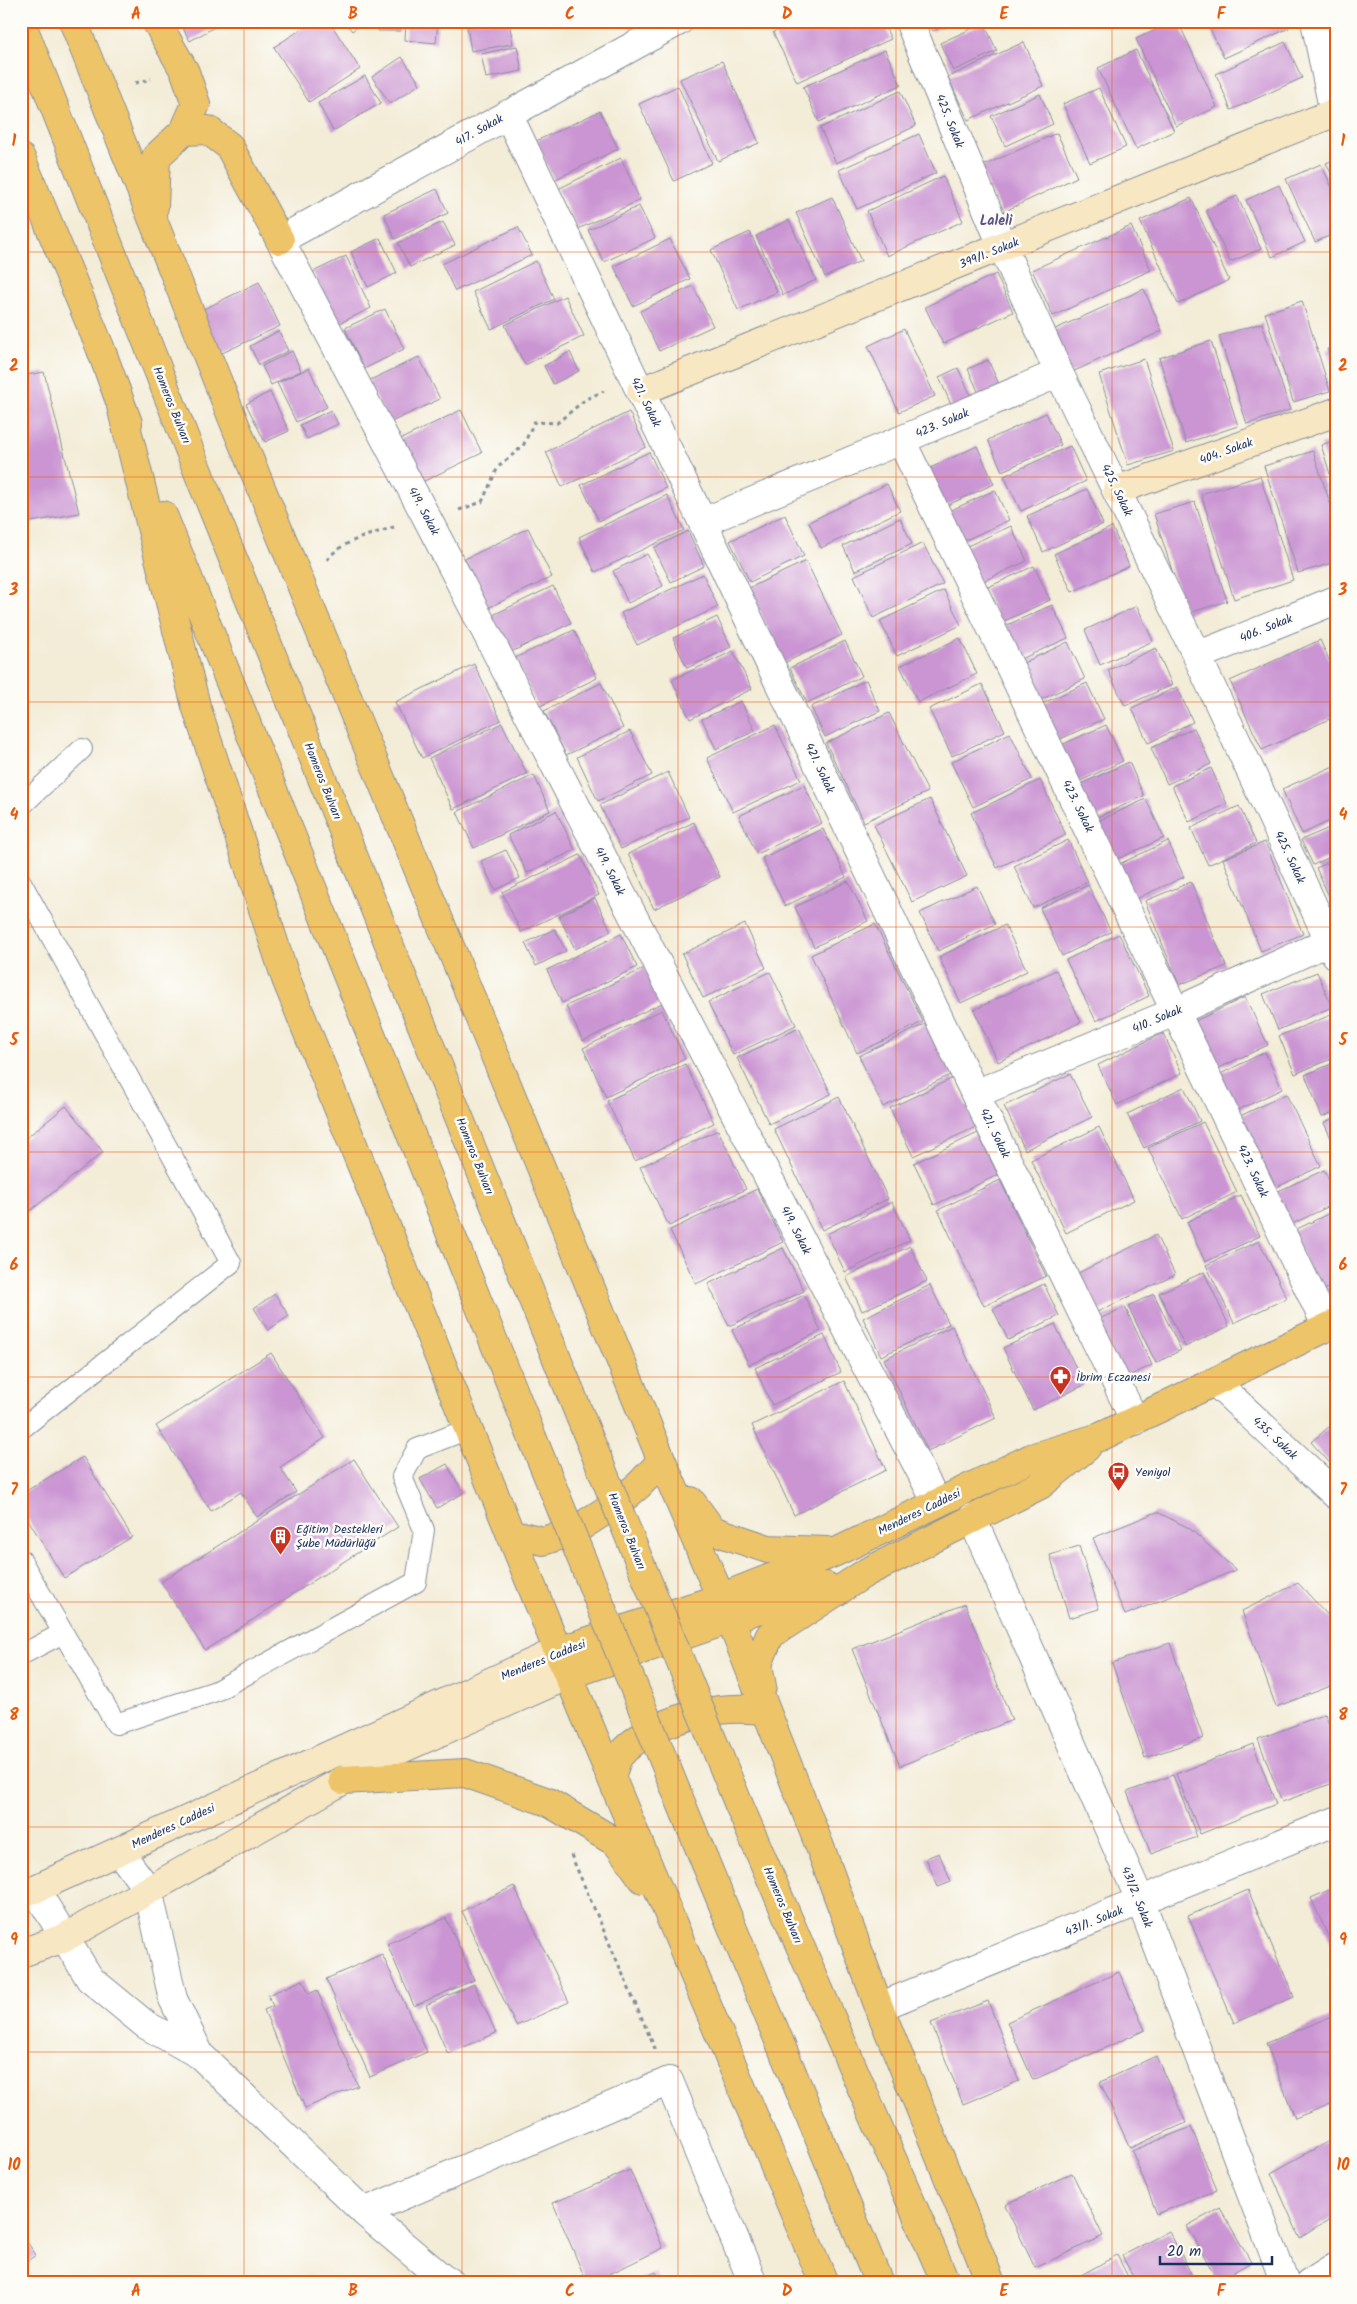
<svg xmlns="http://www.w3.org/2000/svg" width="1357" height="2304" font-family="Kalam,sans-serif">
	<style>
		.building { fill: #cb95d3 }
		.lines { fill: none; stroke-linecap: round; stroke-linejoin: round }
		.lane-casing { stroke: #878e9a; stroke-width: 22 }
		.street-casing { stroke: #878e9a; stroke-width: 30 }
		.secondary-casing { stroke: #878e9a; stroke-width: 30 }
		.primary-casing { stroke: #878e9a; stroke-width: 30 }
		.path { stroke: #878e9a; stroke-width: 3; stroke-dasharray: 4 4; stroke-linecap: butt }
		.lane { stroke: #fff; stroke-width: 20 }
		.street { stroke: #fff; stroke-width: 28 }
		.secondary { stroke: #f8e7c3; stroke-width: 28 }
		.primary { stroke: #eec469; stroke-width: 28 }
		.primary-bridge-casing { stroke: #878e9a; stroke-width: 30; stroke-linecap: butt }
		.primary-bridge { stroke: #eec469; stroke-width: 28 }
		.grid { fill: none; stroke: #e8590c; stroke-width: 1; stroke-opacity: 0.55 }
		.labels { text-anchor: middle; stroke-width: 5; stroke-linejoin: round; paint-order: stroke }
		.street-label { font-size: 12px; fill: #1b2f5e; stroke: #fdfcf7 }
		.poi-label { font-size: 12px; fill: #1b2f5e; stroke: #fdfcf7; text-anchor: start }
		.neighbourhood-label { font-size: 14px; font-weight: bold; fill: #595387; stroke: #fdfcf7 }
		.neatline { fill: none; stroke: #e8590c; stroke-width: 2 }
		.grid-label { font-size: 16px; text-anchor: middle; font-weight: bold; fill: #e8590c }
	</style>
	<rect width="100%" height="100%" fill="#fdfcf7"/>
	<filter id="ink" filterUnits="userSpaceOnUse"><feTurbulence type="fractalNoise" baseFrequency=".02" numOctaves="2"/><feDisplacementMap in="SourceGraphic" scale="10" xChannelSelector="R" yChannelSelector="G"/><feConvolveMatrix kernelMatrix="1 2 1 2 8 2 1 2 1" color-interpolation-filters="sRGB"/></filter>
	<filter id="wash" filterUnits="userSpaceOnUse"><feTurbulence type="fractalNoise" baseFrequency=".0096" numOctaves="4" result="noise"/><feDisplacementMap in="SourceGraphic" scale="20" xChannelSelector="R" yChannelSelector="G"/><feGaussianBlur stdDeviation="1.12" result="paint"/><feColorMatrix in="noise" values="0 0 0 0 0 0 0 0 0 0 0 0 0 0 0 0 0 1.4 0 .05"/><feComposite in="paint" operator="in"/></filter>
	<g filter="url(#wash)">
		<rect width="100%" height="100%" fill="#f3ecd7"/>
		<g id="blocks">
			<path class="building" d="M179,21h46l-35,20z
				M314,21h15l31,48 -51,33 -35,-55z
				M344,21h21l-13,10z
				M378,21h22v10h-22z
				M406,21h32l-2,22 -31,-3z
				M466,21h43l4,23 -42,7z
				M797,21h85l9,18 -94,43 -24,-50z
				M928,21h26l-21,10z
				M1175,21h3l39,86 -41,19 -40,-87z
				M1222,21h64l3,7 -65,30 -15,-31z
				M984,23l13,28 -44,20 -13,-28z
				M1024,42l19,44 -75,34 -20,-43z
				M1285,42l17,36 -71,32 -15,-36z
				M517,46l5,25 -36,7 -5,-24z
				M885,50l16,35 -82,37 -16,-35z
				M1136,50l38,81 -38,18 -38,-81z
				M402,57l18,27 -30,20 -18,-27z
				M722,61l37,82 -41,18 -38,-82z
				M365,76l16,27 -48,28 -15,-28z
				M678,86l34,77 -38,18 -35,-77z
				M1099,88l27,59 -36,16 -27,-59z
				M900,91l16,35 -80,37 -16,-35z
				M1040,94l13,30 -48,22 -14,-30z
				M600,111l18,38 -64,31 -18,-39z
				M1057,133l20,44 -76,36 -21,-46z
				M919,134l17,39 -79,36 -18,-39z
				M621,158l19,42 -62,29 -20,-40z
				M1336,159v25l-10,-21z
				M1321,164l15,32v37l-21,9 -29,-63z
				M943,176l20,45 -76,35 -20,-45z
				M1279,185l26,57 -33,15 -26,-57z
				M437,189l11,24 -53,26 -11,-25z
				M1237,196l24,53 -31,13 -24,-52z
				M832,197l29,64 -36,16 -29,-64z
				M1191,198l38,82 -51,24 -38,-83z
				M639,206l16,32 -51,24 -16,-32z
				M789,220l27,60 -33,15 -27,-59z
				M443,222l12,23 -45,22 -12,-24z
				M1131,226l20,44 -98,46 -21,-46z
				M518,227l14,28 -77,36 -13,-27z
				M750,232l27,60 -39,18 -27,-60z
				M380,238l17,35 -29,14 -17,-35z
				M670,239l20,40 -57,27 -19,-40z
				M346,256l25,52 -33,16 -25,-52z
				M536,261l18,38 -63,30 -18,-37z
				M996,274l17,38 -70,32 -18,-37z
				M259,282l21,44 -60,28 -20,-43z
				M693,286l20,40 -54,25 -19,-40z
				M1144,289l18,42 -92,42 -19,-42z
				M565,296l19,40 -59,29 -20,-40z
				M1302,301l28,90 -37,11 -28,-89z
				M385,309l19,40 -40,20 -19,-41z
				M1262,323l28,87 -43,14 -28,-88z
				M904,329l31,67 -36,16 -31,-66z
				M279,331l9,20 -29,14 -9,-19z
				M1211,341l27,85 -52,17 -27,-85z
				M1336,346v29h-1l-8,-26z
				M292,351l9,20 -30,14 -9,-19z
				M570,352l9,19 -26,13 -9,-18z
				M419,357l21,42 -51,24 -21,-42z
				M1144,359l30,92 -46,14 -29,-91z
				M988,360l14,31 -20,9 -14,-31z
				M309,368l18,39 -31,15 -19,-39z
				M958,368l18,39 -20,9 -17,-39z
				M44,372l35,141 -58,11v-148z
				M270,392l19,39 -24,11 -19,-38z
				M331,410l7,14 -31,15 -7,-14z
				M461,410l21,43 -62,30 -21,-43z
				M629,412l17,35 -84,40 -16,-35z
				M1046,413l15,32 -59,26 -14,-31z
				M1336,440v50h-1l-14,-45z
				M977,446l17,38 -53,24 -17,-37z
				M1070,446l16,35 -65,30 -17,-35z
				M1313,451l23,70v41l-38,11 -34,-107z
				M649,452l17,36 -67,33 -18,-36z
				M1260,476l33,104 -59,19 -33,-105z
				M887,484l13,27 -79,37 -12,-26z
				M1087,489l16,35 -60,28 -16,-36z
				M995,490l14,30 -50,23 -14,-30z
				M667,495l17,35 -89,42 -16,-35z
				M1195,502l32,99 -41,13 -32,-100z
				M785,515l19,41 -54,26 -20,-41z
				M900,518l12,26 -57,27 -12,-25z
				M1011,526l16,35 -48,22 -16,-35z
				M1112,527l17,39 -57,26 -18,-38z
				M528,528l24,49 -64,31 -23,-49z
				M688,531l16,35 -33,16 -17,-34z
				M923,543l20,41 -70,34 -19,-42z
				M647,554l16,32 -35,17 -15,-32z
				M806,561l36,74 -58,28 -35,-75z
				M1034,566l16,34 -50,23 -16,-34z
				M703,574l15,33 -81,38 -16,-32z
				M553,586l18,37 -62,30 -18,-37z
				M944,590l17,35 -64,31 -17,-35z
				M1052,605l16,33 -47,21 -16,-33z
				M1137,606l16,35 -53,24 -15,-35z
				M717,617l14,30 -44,21 -14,-30z
				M574,630l23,48 -59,29 -23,-49z
				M960,638l17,36 -59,28 -18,-36z
				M1320,640l16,35v41l-74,34 -32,-69z
				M845,641l17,35 -55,27 -17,-35z
				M1068,642l17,37 -47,22 -17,-37z
				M1156,648l16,37 -47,21 -17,-36z
				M733,651l19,38 -62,30 -18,-39z
				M474,664l27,56 -79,38 -27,-56z
				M866,680l14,31 -55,26 -14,-30z
				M601,683l22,45 -57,27 -22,-44z
				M1087,683l17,36 -46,21 -17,-36z
				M982,684l23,47 -53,25 -23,-47z
				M1177,687l16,35 -45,21 -16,-35z
				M741,701l14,30 -39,18 -14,-30z
				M889,713l39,79 -64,30 -38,-79z
				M502,723l25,51 -74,35 -24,-51z
				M775,725l26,55 -68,32 -26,-54z
				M1106,725l17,36 -47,22 -17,-37z
				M1194,728l17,36 -44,20 -16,-36z
				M630,731l22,44 -54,26 -21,-44z
				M1010,733l22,46 -59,28 -22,-45z
				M1129,762l15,34 -50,23 -15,-34z
				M1336,765v53l-34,16 -20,-45z
				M1211,768l16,36 -38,18 -17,-36z
				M668,772l21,45 -68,32 -21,-44z
				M534,775l16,36 -76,37 -17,-36z
				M1040,780l26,55 -69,33 -26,-55z
				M804,785l18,38 -65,31 -18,-38z
				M930,799l37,77 -55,26 -38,-77z
				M1146,799l18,39 -51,23 -17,-39z
				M1239,806l17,37 -48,22 -17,-37z
				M556,811l19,39 -48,23 -19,-38z
				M694,822l26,55 -66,32 -26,-55z
				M1336,825v29l-23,11 -12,-25z
				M823,829l23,48 -61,29 -23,-48z
				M1068,840l20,42 -55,26 -19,-42z
				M1168,841l16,36 -53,24 -16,-35z
				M1265,842l38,92 -42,17 -38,-92z
				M506,850l14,28 -25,12 -14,-29z
				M580,855l19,40 -78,37 -19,-40z
				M1336,859v45l-3,1 -17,-37z
				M848,881l20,40 -54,26 -19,-40z
				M1191,882l35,84 -47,19 -34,-84z
				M1088,885l23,47 -49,24 -22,-48z
				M977,886l18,38 -57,27 -18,-38z
				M595,898l16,33 -36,18 -16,-33z
				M745,924l21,44 -63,30 -21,-44z
				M875,924l48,98 -66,31 -46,-98z
				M1005,925l22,46 -66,32 -22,-46z
				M555,929l11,22 -30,15 -11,-23z
				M621,934l16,33 -75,36 -15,-33z
				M1119,934l30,62 -53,25 -30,-61z
				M645,968l17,35 -79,38 -17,-35z
				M1056,970l25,52 -83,40 -24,-52z
				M770,972l26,53 -63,30 -25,-53z
				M1317,972l15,35 -54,23 -15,-36z
				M1245,997l23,48 -58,27 -23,-47z
				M662,1010l23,49 -79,38 -23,-49z
				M1336,1013v44l-41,17 -16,-38z
				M927,1023l25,51 -69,33 -24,-51z
				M799,1028l32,66 -62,30 -32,-66z
				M1163,1033l19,40 -65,32 -19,-40z
				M1265,1052l17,37 -50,24 -18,-36z
				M1336,1062v50l-14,5 -17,-42z
				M685,1064l29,59 -79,38 -28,-60z
				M1070,1074l22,43 -67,33 -21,-44z
				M953,1078l23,49 -63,29 -23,-48z
				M1184,1087l16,34 -56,27 -17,-34z
				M1286,1094l35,72 -48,23 -35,-72z
				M839,1097l49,102 -66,31 -48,-101z
				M66,1106l37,46 -78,63 -4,-4v-69z
				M1336,1117v32l-12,-26z
				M1203,1122l34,70 -55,27 -34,-71z
				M1099,1127l35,73 -68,33 -35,-73z
				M718,1130l28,59 -77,37 -29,-59z
				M978,1133l20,42 -64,30 -20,-42z
				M1324,1170l12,24v9l-46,22 -16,-32z
				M1000,1180l46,96 -62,30 -46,-96z
				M757,1189l26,53 -87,42 -26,-54z
				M1241,1195l19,41 -55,26 -18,-40z
				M892,1202l18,38 -65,32 -18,-38z
				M1336,1210v74l-16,8 -29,-60z
				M1156,1235l19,40 -78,37 -19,-39z
				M1259,1241l28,57 -53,25 -28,-58z
				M910,1246l17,35 -65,30 -16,-34z
				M783,1248l21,43 -75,35 -21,-42z
				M1204,1272l25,54 -44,21 -26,-54z
				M1044,1284l15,32 -51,24 -15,-31z
				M930,1285l19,39 -68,32 -18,-38z
				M275,1294l14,22 -21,14 -14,-22z
				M1154,1294l27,56 -25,13 -28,-57z
				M804,1295l17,36 -72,34 -17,-35z
				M1125,1307l27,58 -31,15 -28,-58z
				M1055,1324l29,61 -51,25 -30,-62z
				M952,1326l44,92 -68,33 -44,-92z
				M824,1335l17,37 -69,33 -17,-37z
				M271,1353l54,85 -45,29 16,25 -39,25 -16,-25 -30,19 -55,-85z
				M844,1381l42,89 -92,45 -42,-90z
				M1336,1421v49l-25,-28z
				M83,1457l49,80 -68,41 -43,-70v-14z
				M354,1459l44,68 -193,123 -44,-68z
				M447,1464l16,29 -26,15 -17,-29z
				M1157,1512l32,16 47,42 -111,45 -32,-77z
				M1079,1546l20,63 -30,9 -19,-63z
				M1298,1583l38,41v60l-60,23 -34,-96z
				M965,1604l47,116 -112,46 -48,-117z
				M1170,1643l33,95 -58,20 -33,-95z
				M1325,1714l11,28v40l-54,20 -24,-63z
				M1253,1744l23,60 -76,30 -24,-60z
				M1173,1775l24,62 -46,17 -24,-62z
				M939,1853l12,29 -13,5 -12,-29z
				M514,1886l55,116 -53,24 -54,-115z
				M1336,1887v67l-25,-56z
				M1248,1890l46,107 -60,26 -46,-107z
				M446,1918l28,62 -60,26 -27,-62z
				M382,1954l45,98 -57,25 -44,-98z
				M1119,1972l26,58 -112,50 -26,-58z
				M303,1980l6,14 8,-4 41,96 -53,22 -41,-98 9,-4 -5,-11z
				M474,1984l22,49 -48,21 -22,-49z
				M988,2001l31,80 -56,23 -32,-81z
				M1336,2015v87l-41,16 -29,-75z
				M1156,2056l30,67 -56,25 -30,-66z
				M1191,2127l26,63 -60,24 -25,-63z
				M1336,2137v78l-36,23 -29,-65z
				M630,2170l33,78 -72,35h-4l-34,-80z
				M1072,2173l31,63 -68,32 -30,-63z
				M1220,2208l31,54 -33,19 -31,-55z
				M1169,2231l27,52h-59l-15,-27z
				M21,2233l15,22 -15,10z
				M1117,2255l14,28h-64z
				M656,2272l5,11h-30z"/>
		</g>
	</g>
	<g filter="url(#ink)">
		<use href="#blocks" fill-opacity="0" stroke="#878e9a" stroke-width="1"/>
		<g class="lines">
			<defs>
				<path id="lane" d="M21,806l61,-57
					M21,882l210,381 -210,166
					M21,1560l95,164 100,-33 200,-109 8,-52 -22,-53 15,-28 51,-20
					M21,1655l42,-22"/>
				<path id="street" d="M679,21l-399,219 149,282 508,981
					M909,21l94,227 56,125 138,283 139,299
					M1315,21l19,92
					M508,114l467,980 160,327
					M1059,373l-158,67 426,887
					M703,522l198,-82
					M1197,656l139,-56
					M975,1094l202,-83 159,-73
					M1215,1382l121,113
					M972,1518l169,384 144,381
					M119,1851l29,39 25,109 27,56
					M35,1889l55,90 56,46 54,30 164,157 78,66 9,5
					M879,2007l457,-186
					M364,2212l305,-131 84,202
					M1309,2283l27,-17"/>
				<path id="secondary" d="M641,391l695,-279
					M1117,490l219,-78
					M21,1893l14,-4 523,-238
					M21,1953l43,-15 324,-183 181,-80"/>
				<path id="primary" d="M73,21l163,406 426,1034 68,158 90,228 59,160 112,276
					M156,21l29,51 11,32 -12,27
					M21,22l183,465 376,929
					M21,158l79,189 28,76
					M154,207l2,-50 28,-26 24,-1 21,16 51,94
					M121,406l75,300 90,273 272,672 266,632
					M163,515l369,922
					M691,1501l21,29 56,19 59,2
					M510,1533l33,8 31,-10 46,-30 19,-16 23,-24
					M558,1651l162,-53 116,-46 195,-94 69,-21 236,-114
					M569,1675l257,-89
					M762,1687l-4,-23 12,-29 97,-63 173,-87 47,-38
					M611,1776c3,-6 5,-16 9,-21 30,-35 102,-53 145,-44
					M343,1780l122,-7 83,29 69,41 26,36
					M739,1805l207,478
					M692,1830l187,453"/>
			</defs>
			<use href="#lane" class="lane-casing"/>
			<use href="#street" class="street-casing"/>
			<use href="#secondary" class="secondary-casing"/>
			<use href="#primary" class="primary-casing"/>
			<path class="path" d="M135,83l16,-4
				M459,510l23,-8 16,-35 25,-21 11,-24 23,1 29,-24 18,-8
				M327,560c15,-20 44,-25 67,-33
				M571,1855l85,196"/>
			<use href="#lane" class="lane"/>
			<use href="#street" class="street"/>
			<use href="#secondary" class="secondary"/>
			<use href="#primary" class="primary"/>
			<defs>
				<path id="primary-bridge" d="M580,1416l159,389
					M532,1437l160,393"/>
			</defs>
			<use href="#primary-bridge" class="primary-bridge-casing"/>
			<use href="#primary-bridge" class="primary-bridge"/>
		</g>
	</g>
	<path class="grid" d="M244,21v2262M462,21v2262M678,21v2262M896,21v2262M1112,21v2262M21,252h1315M21,477h1315M21,702h1315M21,927h1315M21,1152h1315M21,1377h1315M21,1602h1315M21,1827h1315M21,2052h1315"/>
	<defs>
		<symbol id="pharmacy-pin" viewBox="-11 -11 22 30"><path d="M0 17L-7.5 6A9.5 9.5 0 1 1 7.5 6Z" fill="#c8321e" stroke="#fdfcf7"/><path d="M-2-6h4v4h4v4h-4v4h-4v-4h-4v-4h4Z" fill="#fff"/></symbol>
		<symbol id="bus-pin" viewBox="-11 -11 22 30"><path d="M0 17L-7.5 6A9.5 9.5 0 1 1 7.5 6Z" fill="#c8321e" stroke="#fdfcf7"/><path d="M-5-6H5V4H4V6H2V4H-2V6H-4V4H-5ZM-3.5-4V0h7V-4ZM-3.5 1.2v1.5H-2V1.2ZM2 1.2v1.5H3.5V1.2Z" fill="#fff"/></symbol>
		<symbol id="building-pin" viewBox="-11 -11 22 30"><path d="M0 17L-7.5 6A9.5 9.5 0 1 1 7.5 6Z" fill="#c8321e" stroke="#fdfcf7"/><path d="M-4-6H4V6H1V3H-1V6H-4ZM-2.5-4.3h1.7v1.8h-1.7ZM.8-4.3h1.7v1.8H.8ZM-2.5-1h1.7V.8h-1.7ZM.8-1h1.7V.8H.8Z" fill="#fff"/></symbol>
	</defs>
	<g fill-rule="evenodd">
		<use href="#pharmacy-pin" x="1048" y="1364" width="25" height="34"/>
		<use href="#bus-pin" x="1106" y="1460" width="25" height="34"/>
		<use href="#building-pin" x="268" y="1524" width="25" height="34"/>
	</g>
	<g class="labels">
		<g class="street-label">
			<text transform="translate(950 121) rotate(68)" y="4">425. Sokak</text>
			<text transform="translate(479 130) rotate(-29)" y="4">417. Sokak</text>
			<text transform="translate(989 253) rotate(-22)" y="4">399/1. Sokak</text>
			<text transform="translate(646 402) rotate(64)" y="4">421. Sokak</text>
			<text transform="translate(172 405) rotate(68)" y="4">Homeros Bulvarı</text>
			<text transform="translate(942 423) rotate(-23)" y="4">423. Sokak</text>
			<text transform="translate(1226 451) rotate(-20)" y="4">404. Sokak</text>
			<text transform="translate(1117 490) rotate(64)" y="4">425. Sokak</text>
			<text transform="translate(424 511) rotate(62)" y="4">419. Sokak</text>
			<text transform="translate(1266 628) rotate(-22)" y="4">406. Sokak</text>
			<text transform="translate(820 768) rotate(65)" y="4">421. Sokak</text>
			<text transform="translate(323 781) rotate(68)" y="4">Homeros Bulvarı</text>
			<text transform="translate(1078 806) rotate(64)" y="4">423. Sokak</text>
			<text transform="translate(1290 857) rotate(65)" y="4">425. Sokak</text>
			<text transform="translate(610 871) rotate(63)" y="4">419. Sokak</text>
			<text transform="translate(1157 1019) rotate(-23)" y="4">410. Sokak</text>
			<text transform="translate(995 1133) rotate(64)" y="4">421. Sokak</text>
			<text transform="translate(475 1156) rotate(68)" y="4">Homeros Bulvarı</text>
			<text transform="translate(1253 1171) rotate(65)" y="4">423. Sokak</text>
			<text transform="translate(796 1230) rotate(63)" y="4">419. Sokak</text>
			<text transform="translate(1275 1438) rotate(43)" y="4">435. Sokak</text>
			<text transform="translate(919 1512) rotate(-26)" y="4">Menderes Caddesi</text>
			<text transform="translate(627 1531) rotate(68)" y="4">Homeros Bulvarı</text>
			<text transform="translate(543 1660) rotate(-22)" y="4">Menderes Caddesi</text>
			<text transform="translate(173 1826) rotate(-25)" y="4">Menderes Caddesi</text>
			<text transform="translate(1137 1897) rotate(68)" y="4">431/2. Sokak</text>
			<text transform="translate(783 1905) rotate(67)" y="4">Homeros Bulvarı</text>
			<text transform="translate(1094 1921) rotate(-22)" y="4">431/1. Sokak</text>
		</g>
		<g class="poi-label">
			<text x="1076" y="1381">İbrim Eczanesi</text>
			<text x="1135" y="1476">Yeniyol</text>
			<text x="296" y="1533">Eğitim Destekleri<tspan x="296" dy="14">Şube Müdürlüğü</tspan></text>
		</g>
		<g class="neighbourhood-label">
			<text x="996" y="225">Laleli</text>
		</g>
	</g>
	<rect width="1357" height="2304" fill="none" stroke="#fdfcf7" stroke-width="55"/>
	<path d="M1160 2256v8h112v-8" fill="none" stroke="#1b2f5e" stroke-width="2.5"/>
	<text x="1167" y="2256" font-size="15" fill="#1b2f5e" stroke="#fdfcf7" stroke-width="4" paint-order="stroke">20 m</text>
	<rect x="28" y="28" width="1302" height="2248" class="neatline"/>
	<g class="grid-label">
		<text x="136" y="19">A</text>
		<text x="353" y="19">B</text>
		<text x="570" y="19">C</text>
		<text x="787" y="19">D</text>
		<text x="1004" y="19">E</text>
		<text x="1221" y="19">F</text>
		<text x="14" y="146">1</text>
		<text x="1343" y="146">1</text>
		<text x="14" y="371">2</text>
		<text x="1343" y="371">2</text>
		<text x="14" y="595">3</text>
		<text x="1343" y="595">3</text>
		<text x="14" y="820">4</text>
		<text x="1343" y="820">4</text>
		<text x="14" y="1045">5</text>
		<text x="1343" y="1045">5</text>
		<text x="14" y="1270">6</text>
		<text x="1343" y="1270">6</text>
		<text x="14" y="1495">7</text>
		<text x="1343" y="1495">7</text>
		<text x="14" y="1720">8</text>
		<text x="1343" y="1720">8</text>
		<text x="14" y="1945">9</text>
		<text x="1343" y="1945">9</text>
		<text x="14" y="2170">10</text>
		<text x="1343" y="2170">10</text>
		<text x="136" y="2296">A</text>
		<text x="353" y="2296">B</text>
		<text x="570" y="2296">C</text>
		<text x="787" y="2296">D</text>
		<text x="1004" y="2296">E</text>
		<text x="1221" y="2296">F</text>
	</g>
</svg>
